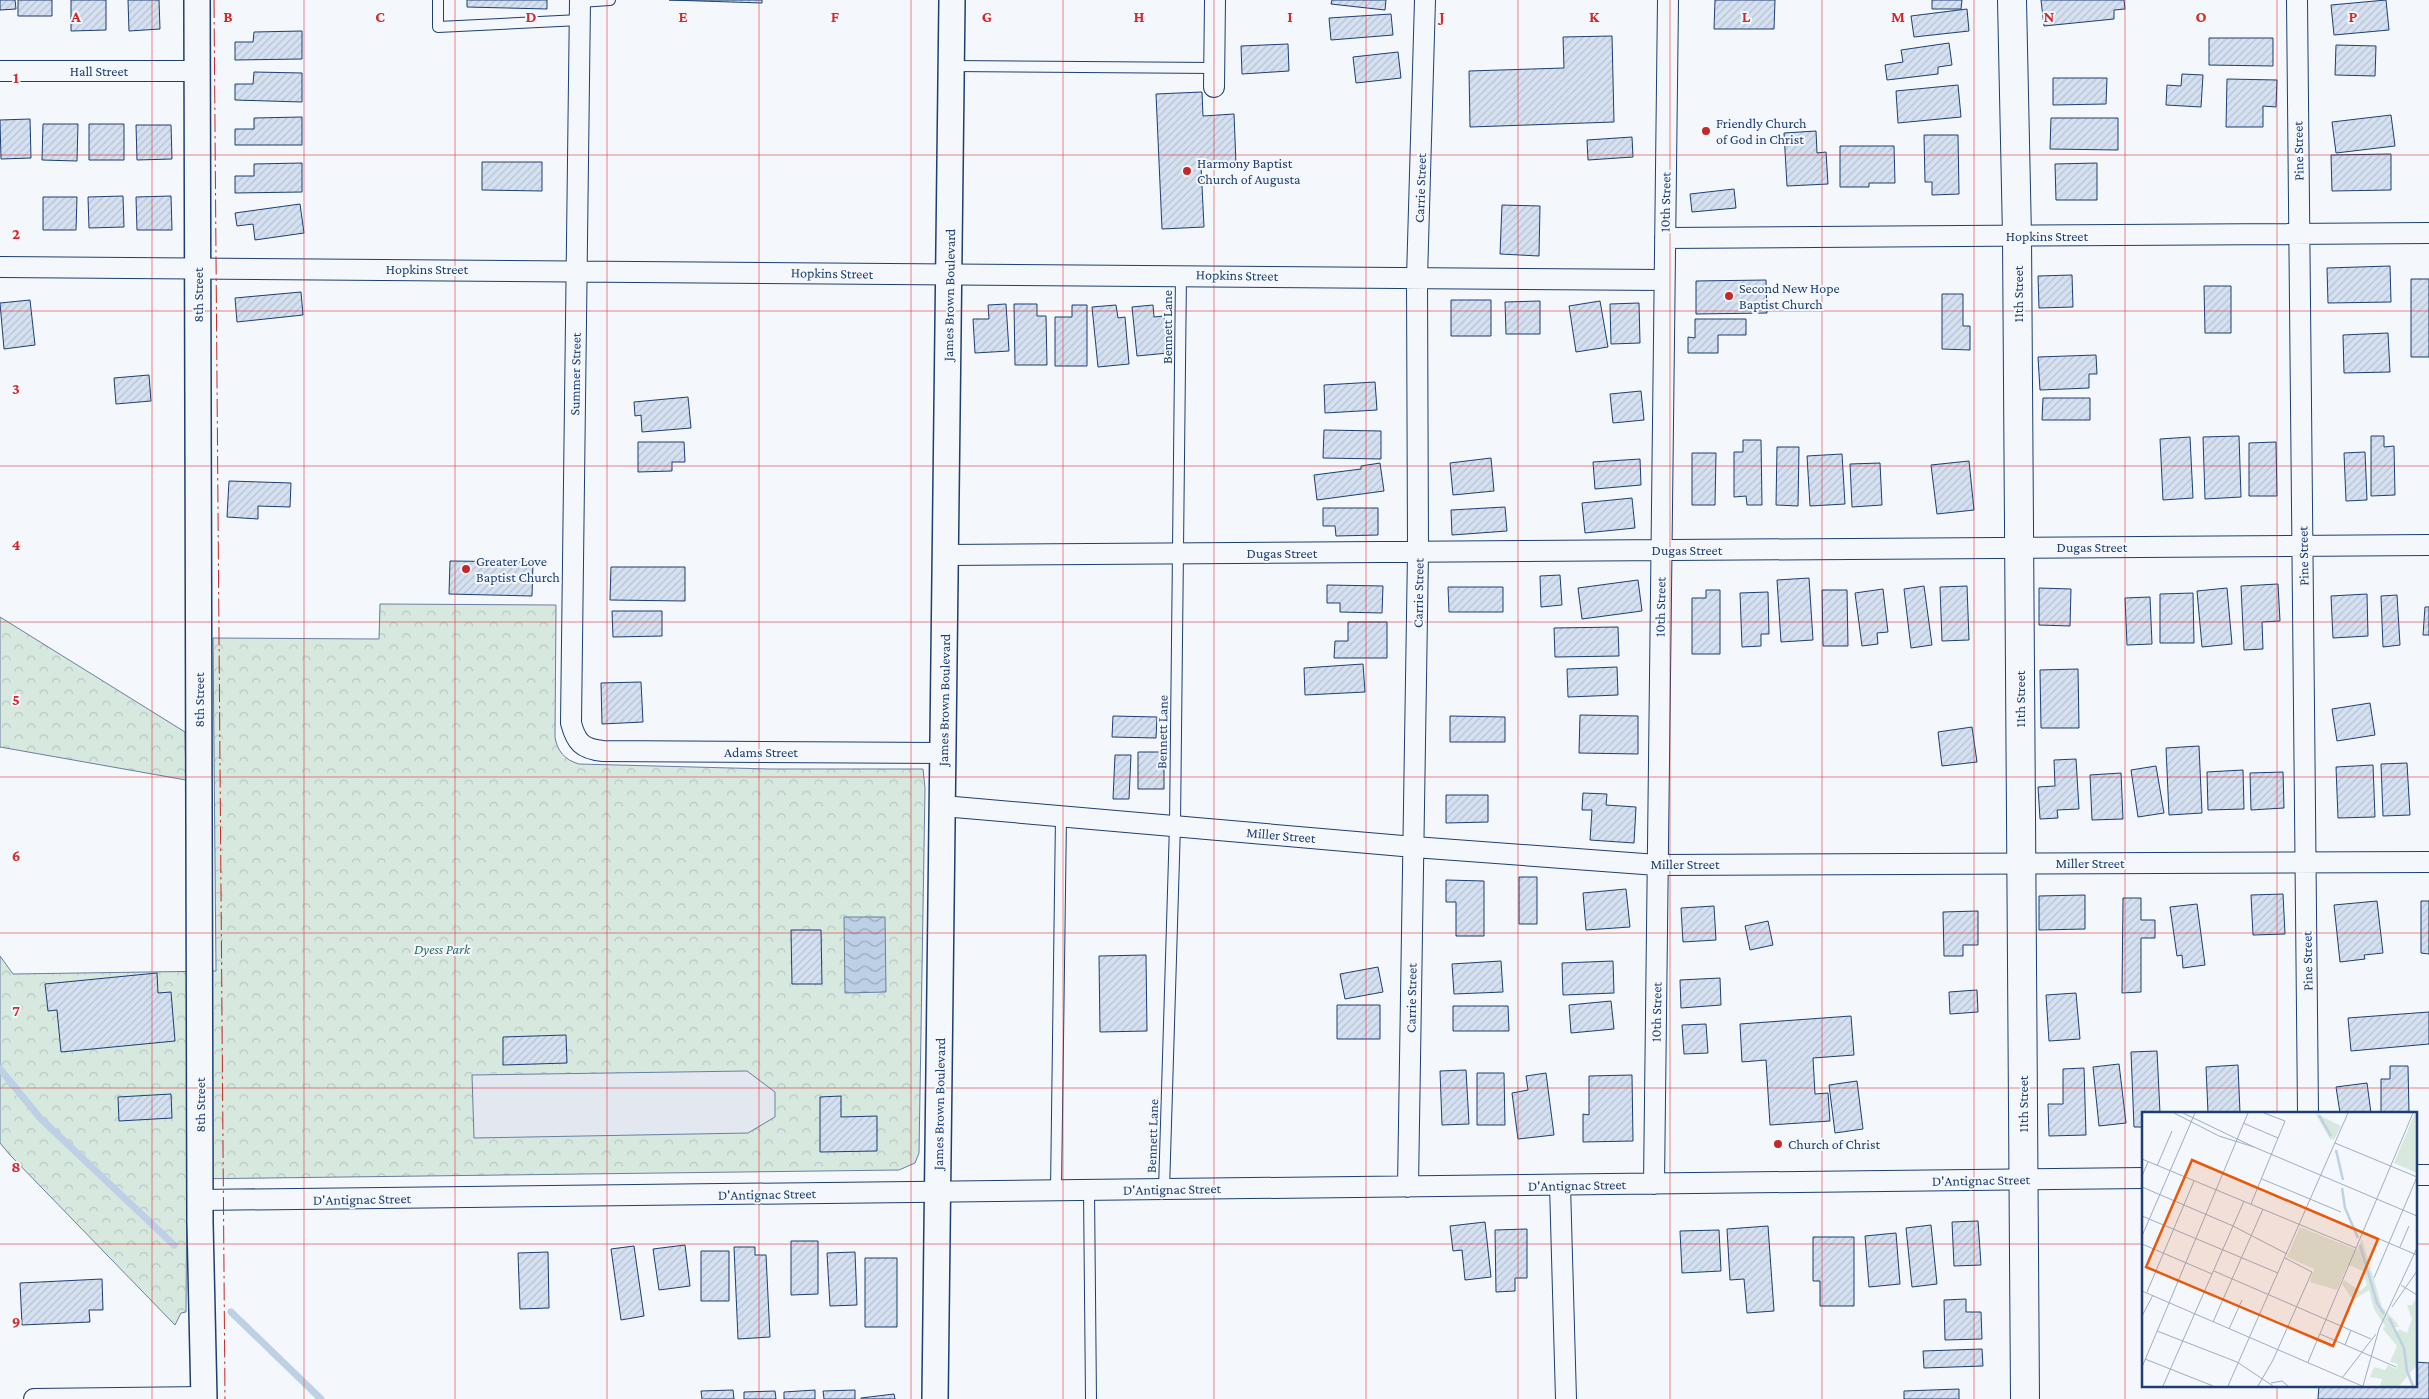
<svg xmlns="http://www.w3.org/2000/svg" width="2429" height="1399" font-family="'Crimson Pro',serif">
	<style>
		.forest { fill: url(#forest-crowns); stroke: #687fa3 }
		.parking { fill: #e3e8f0; stroke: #687fa3 }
		.water { fill: url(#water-waves); stroke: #687fa3 }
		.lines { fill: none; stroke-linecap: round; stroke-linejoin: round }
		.stream { stroke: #bed0e5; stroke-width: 7 }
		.building { fill: url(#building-hatch); stroke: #1d3f73 }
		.service-casing { stroke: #1d3f73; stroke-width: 12 }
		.minor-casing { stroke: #1d3f73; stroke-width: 22 }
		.tertiary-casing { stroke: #1d3f73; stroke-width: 28 }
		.secondary-casing { stroke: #1d3f73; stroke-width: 30 }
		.service { stroke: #f4f7fb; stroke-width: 10 }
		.minor { stroke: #f4f7fb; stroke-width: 20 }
		.tertiary { stroke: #f4f7fb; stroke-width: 25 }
		.secondary { stroke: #f4f7fb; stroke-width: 28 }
		.power { stroke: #c62828; stroke-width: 1; stroke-dasharray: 18 4 2.5 4; stroke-linecap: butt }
		.grid { fill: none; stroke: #d62828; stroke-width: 1; stroke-opacity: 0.55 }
		.poi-dot { fill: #c62828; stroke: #f4f7fb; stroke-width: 2 }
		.labels { text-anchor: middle; stroke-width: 4; stroke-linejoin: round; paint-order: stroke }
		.street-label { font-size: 14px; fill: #1d3f73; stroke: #f4f7fb }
		.poi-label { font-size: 14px; fill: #1d3f73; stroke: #f4f7fb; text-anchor: start }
		.park-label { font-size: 14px; font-style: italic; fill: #2c6c60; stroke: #f4f7fb }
		.inset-river { fill: none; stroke: #bed0e5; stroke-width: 2.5 }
		.inset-road { fill: none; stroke: #9eadc5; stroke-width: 1 }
		.view { fill: #e8590c; fill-opacity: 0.15; stroke: #e8590c; stroke-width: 2.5 }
		.inset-edge { fill: none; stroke: #1d3f73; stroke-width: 2.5 }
		.grid-label { font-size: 16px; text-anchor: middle; font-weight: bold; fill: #d62828; stroke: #f4f7fb; stroke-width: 4; stroke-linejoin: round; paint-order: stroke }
	</style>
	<defs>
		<pattern id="forest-crowns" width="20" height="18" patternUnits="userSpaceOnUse" patternTransform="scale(1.25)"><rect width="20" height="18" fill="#d7e8df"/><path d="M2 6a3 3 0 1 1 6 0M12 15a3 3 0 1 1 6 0" fill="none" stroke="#b8c8c3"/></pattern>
		<pattern id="water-waves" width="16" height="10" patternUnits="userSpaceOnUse" patternTransform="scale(1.25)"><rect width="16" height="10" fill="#bed0e5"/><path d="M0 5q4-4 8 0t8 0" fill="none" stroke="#9aaabe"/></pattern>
		<pattern id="building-hatch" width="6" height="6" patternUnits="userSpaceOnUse" patternTransform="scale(1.25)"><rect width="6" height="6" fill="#d5e0f0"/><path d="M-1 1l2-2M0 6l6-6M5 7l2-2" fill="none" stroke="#b6c1d1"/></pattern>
	</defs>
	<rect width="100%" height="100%" fill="#f4f7fb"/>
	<path class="forest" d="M380,604l176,1 -1,132c2,14 10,23 24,27l190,5h154l2,19 -6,365 -4,10 -16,7 -712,9 -1,133 -5,1 -6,12 -165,-170 -10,-12v-187l13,18 203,-3 -3,-333 166,1z
		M0,617l185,115 1,48 -186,-33z"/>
	<path class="parking" d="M747,1071l28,21v25l-27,16 -274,5 -2,-63z"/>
	<path class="water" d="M844,917h41l1,75 -41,1z"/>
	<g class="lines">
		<path class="stream" d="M0,1069l40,49 134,127
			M231,1312l90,87"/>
	</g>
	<path class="building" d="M0,0h15l1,9 -16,1z
		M18,0h34v16h-34z
		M71,0h35v30l-35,1z
		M128,0h31l1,29 -31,2z
		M467,0h80v9l-80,-2z
		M669,0h93v3z
		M1332,0h54l-1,10 -54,-6z
		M1715,0h60l-1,29h-60z
		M1932,0h30l-1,9h-29z
		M2041,0h83l1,9 -11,1v9l-70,7z
		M2386,0l3,30 -55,5 -3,-30z
		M1967,9l2,22 -55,6 -3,-21z
		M1391,14l2,21 -62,5 -2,-22z
		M302,31v28l-67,1v-18h18l1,-10z
		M1612,36l2,86 -144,5 -1,-56 95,-3 -1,-31z
		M2209,38h64v28l-64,-1z
		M1949,43l3,22 -14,2v7l-51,6 -2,-15 18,-3 -2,-12z
		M1288,44l1,27 -47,3 -1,-28z
		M2336,45l40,1 -1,30 -40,-1z
		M1398,52l3,26 -45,5 -3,-26z
		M254,72l48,1v29l-67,-2v-16h18z
		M2182,74l21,1 -2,32 -35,-2 1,-20 14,1z
		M2053,78h54l-1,26 -53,1z
		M2227,79l50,1 -1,27 -13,-1v21h-37z
		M1958,85l3,32 -63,6 -2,-32z
		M1202,92l1,24 31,-2 2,50 -35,2 3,61 -42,2 -6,-135z
		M2391,115l4,31 -59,7 -4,-31z
		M302,117v28h-67v-16h19v-11z
		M2051,118h67v32l-68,-1z
		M30,119l1,39 -30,1 -1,-39z
		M43,124h35l-1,37 -35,-1z
		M89,124h35v36h-35z
		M136,125h35l1,34 -35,1z
		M1816,131l1,22 9,-1 2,32 -41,2 -3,-53z
		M1924,135h34l1,59 -27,1v-13h-7z
		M1632,137l1,20 -45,3 -1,-20z
		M1840,146h54l1,37h-26v4h-29z
		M2391,154v36l-59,1 -1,-36z
		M482,162h60v29l-60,-1z
		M302,163v29l-67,1v-17h19v-12z
		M2097,163v37h-41l-1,-36z
		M1734,189l2,19 -44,4 -2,-18z
		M123,196l1,31 -35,1 -1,-31z
		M171,196l1,34h-35l-1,-33z
		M43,197h34l-1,33h-33z
		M300,204l4,29 -49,7 -2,-16 -16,2 -2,-13z
		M1502,205l38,1 -1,50 -39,-2z
		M2390,266l1,36 -63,1 -1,-35z
		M2072,275l1,32 -34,1 -1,-32z
		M2411,279h18v78h-18z
		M1766,280l1,33 -71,1v-33z
		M2204,286h27v47h-26z
		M301,292l2,23 -66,7 -2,-24z
		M1942,294h21v32h7v24l-28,-1z
		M30,300l5,45 -31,4 -4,-46z
		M1451,300h40v36h-40z
		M1540,301v33h-34l-1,-32z
		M1600,301l8,46 -32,5 -7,-46z
		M1639,303l1,40 -29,1 -1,-40z
		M1006,304l3,47 -34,2 -2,-34h16l-1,-14z
		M1014,304h23v12h9l1,49h-32z
		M1072,305h15v61h-32v-49h17z
		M1116,305l2,13 7,-1 4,47 -31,3 -6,-60z
		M1153,305l1,12 10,-1 4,37 -31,3 -5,-49z
		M1695,319h51v16h-28v18h-30v-16l7,1z
		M2388,333l2,39 -46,1 -1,-38z
		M2096,355l1,19h-8v14l-49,2 -2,-33z
		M149,375l2,26 -35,3 -2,-26z
		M1375,382l2,28 -52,3 -1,-28z
		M1641,391l3,29 -31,3 -3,-29z
		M688,397l3,31 -49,4 -1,-17 -6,1 -1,-14z
		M2043,398h47v22h-48z
		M1324,430l57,1v28l-58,-1z
		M2239,436l2,61 -36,2 -2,-62z
		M2371,436h13v11l10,-1 1,49 -24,1z
		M2190,437l3,61 -30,2 -3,-61z
		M1743,440h18l1,65h-15l-1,-9 -12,1v-45h9z
		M638,442h46l1,20h-13v9l-34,1z
		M2276,442l1,54h-28v-53z
		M1777,447h22l-1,59 -22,-1z
		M2365,452l2,48 -21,1 -2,-48z
		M1692,453h24l-1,52h-23z
		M1842,454l3,50 -35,2 -3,-50z
		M1491,458l3,33 -41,4 -3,-32z
		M1640,459l1,26 -46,4 -2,-27z
		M1969,461l5,49 -37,4 -6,-49z
		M1380,463l4,28 -67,9 -3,-25 47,-6v-3z
		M1880,463l2,42 -30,2 -2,-43z
		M229,481l62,2 -1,24 -32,-1v13l-31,-2z
		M1632,498l3,30 -50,5 -3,-30z
		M1505,507l2,24 -55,4 -1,-25z
		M1323,508h55v27l-42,1 -1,-10h-12z
		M450,561l83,1 -1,34 -83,-2z
		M611,567h74v34l-75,-1z
		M1560,575l2,30 -21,2 -1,-31z
		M1809,578l4,62 -32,2 -4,-62z
		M1638,580l4,31 -60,8 -4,-31z
		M2278,584l2,37 -18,1 1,27 -19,1 -3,-64z
		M1327,585l56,1 -1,27 -42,-1v-9h-13z
		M1924,586l8,59 -21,3 -7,-59z
		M1967,586l2,54 -27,1 -2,-54z
		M1448,587h55v25h-54z
		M2039,588l32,1 -1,37 -31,-1z
		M2227,588l5,56 -30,3 -5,-56z
		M1883,589l5,43 -11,1 1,11 -16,2 -7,-53z
		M1706,590h14v64h-28v-56h14z
		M1822,590h25l1,56h-25z
		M1768,592l1,42h-8v12l-19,1 -2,-54z
		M2193,593l1,50h-34v-49z
		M2367,594l1,42 -35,2 -2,-42z
		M2397,595l3,50 -17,2 -2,-51z
		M2150,597l2,47 -25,1 -2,-47z
		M2425,607h4v28h-6z
		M612,611h50v25l-49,1z
		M1348,622h39v36h-53l1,-17h13z
		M1618,627l1,29 -64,1 -1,-29z
		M1363,664l2,28 -60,3 -1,-27z
		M1617,667l1,28 -50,2 -1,-28z
		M2078,669l1,59h-38l-1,-58z
		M641,682l2,40 -41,2 -1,-41z
		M2370,703l5,32 -38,6 -5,-32z
		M1580,715l58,1v38l-59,-1z
		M1113,716l44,1 -1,21 -44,-1z
		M1450,716l55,1v25h-55z
		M1972,727l5,35 -35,4 -4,-34z
		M2199,746l3,67 -33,2 -3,-67z
		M1138,752h26v37h-26z
		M1115,755h16l-2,44h-16z
		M2076,759l3,50 -22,1 1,8 -18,1 -2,-32 17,-1 -1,-26z
		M2407,763l3,52 -27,1 -2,-52z
		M2373,765l2,52 -37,1 -2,-51z
		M2156,766l8,47 -26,4 -7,-47z
		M2243,770l1,39 -36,1 -1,-38z
		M2283,772l1,36 -33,2 -1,-37z
		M2121,773l2,46 -31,1 -2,-45z
		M1583,793l24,1 -1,11 30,2 -2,36 -44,-3 2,-30h-10z
		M1446,795h42v27l-42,1z
		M1519,877h18v47h-18z
		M1446,880l38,1v55h-28v-34h-10z
		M1626,889l4,38 -44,3 -3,-37z
		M2283,894l2,40 -32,1 -2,-40z
		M2085,895v34l-46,1v-34z
		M2123,898h18v22h14v18h-14v54l-19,1z
		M2377,901l6,52 -19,2 1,4 -25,3 -6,-57z
		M2421,901h8v53l-8,-1z
		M2197,904l8,61 -22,3 -1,-13 -5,1 -7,-49z
		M1714,906l2,34 -33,2 -2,-34z
		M1978,911v34h-15v11h-19l-1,-44z
		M1768,921l5,24 -23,5 -5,-24z
		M791,930h30l1,54h-30z
		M1146,955l1,76 -47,1 -1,-76z
		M1501,961l2,31 -49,2 -2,-30z
		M1613,961l1,32 -51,2 -1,-32z
		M1378,967l5,25 -38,7 -5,-25z
		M157,973l1,20 13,-1 4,49 -114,11 -4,-42 -9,1 -3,-27z
		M1720,978l1,27 -40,3 -1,-28z
		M1977,990l1,22 -28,2 -1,-22z
		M2076,993l4,46 -31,2 -3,-46z
		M1611,1001l3,28 -43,4 -2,-28z
		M1337,1005h43v34h-43z
		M1453,1006h55l1,25h-56z
		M2429,1012v32l-78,7 -3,-33z
		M1851,1016l3,39 -41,3 2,36 13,-1 2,28 -60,4 -4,-65 -24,2 -2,-38z
		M1706,1024l2,29 -24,1 -2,-29z
		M566,1035l1,28 -64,2v-28z
		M2157,1051l3,62h-17v14h-9l-3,-75z
		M2119,1064l7,59 -27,3 -6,-59z
		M2238,1065l2,48h-32l-2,-46z
		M2390,1066h18l1,47h-28v-34h9z
		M2084,1068l2,67 -37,1 -1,-32h15v-35z
		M1466,1070l3,54 -27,1 -2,-54z
		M1477,1073h27l1,52h-28z
		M1546,1073l8,62 -36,4 -6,-46 16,-3 -2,-14z
		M1632,1075l1,66 -50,1v-28l6,1v-39z
		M1857,1081l6,48 -28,4 -6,-48z
		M2367,1083l4,30h-31l-4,-26z
		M171,1094l1,24 -53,3 -1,-24z
		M841,1096v21l36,-1v35l-57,1v-55z
		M1978,1221l3,44 -27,1 -2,-44z
		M1485,1222l6,55 -26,3 -3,-30 -9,1 -3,-25z
		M1931,1225l6,59 -25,3 -6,-59z
		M1768,1226l6,85 -27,2 -3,-34 -14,1 -3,-51z
		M1527,1229v49h-12v13l-19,1 -1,-62z
		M1719,1230l2,41 -39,2 -2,-42z
		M1896,1233l4,51 -31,3 -4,-51z
		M1813,1237h41v69h-34v-25h-7z
		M791,1241h27v53l-27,1z
		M685,1245l5,41 -31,4 -6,-41z
		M634,1246l10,70 -23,4 -10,-71z
		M734,1247h21v8h11l4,82 -32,2z
		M701,1251h28v50h-28z
		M548,1252l1,56 -29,1 -2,-56z
		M855,1252l2,53 -27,1 -3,-53z
		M865,1258h32v69h-32z
		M102,1279l1,31h-14l1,12 -68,3 -2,-42z
		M1966,1299v13h15l1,27 -37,1 -1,-40z
		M1982,1349l1,17 -59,2 -1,-17z
		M2415,1362l14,1v36h-111l1,-14h96z
		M1959,1389v10h-55v-8z
		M733,1390l1,9h-32l-1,-8z
		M815,1390v9h-31v-7z
		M855,1390v9h-31l-1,-8z
		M775,1391l1,8h-32v-7z
		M894,1394l1,5h-34v-1z"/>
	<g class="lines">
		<defs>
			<path id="service" d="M438,0v27l142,-7
				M580,2l30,-2
				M951,66l263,2
				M1056,1190l5,-374
				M1089,1190l2,209
				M1164,1190l11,-365 6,-551"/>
			<path id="minor" d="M580,0l-9,723c5,19 11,26 32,28l340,2
				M2297,0l11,1113
				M0,71h197
				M1214,87l1,-87
				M1665,238l764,-5
				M0,267l1664,13
				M945,555l1484,-10
				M943,806l471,41 243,18 772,-3
				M2415,1175h14
				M1654,1184l14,-1184
				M1560,1185l6,214
				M1408,1187l10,-635 -1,-274 8,-278
				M200,1200l1943,-22
				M34,1399l170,-2"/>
			<path id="tertiary" d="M197,0l3,1223 4,176
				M935,1399l17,-1399"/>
			<path id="secondary" d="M2012,0l5,236 8,1163"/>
		</defs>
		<use href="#service" class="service-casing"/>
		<use href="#minor" class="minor-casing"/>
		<use href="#tertiary" class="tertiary-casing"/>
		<use href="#secondary" class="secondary-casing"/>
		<use href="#service" class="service"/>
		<use href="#minor" class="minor"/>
		<use href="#tertiary" class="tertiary"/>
		<use href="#secondary" class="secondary"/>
		<path class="power" d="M214,0l11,1399"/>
	</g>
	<path class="grid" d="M152,0v1399M304,0v1399M455,0v1399M607,0v1399M759,0v1399M911,0v1399M1063,0v1399M1214,0v1399M1366,0v1399M1518,0v1399M1670,0v1399M1822,0v1399M1974,0v1399M2125,0v1399M2277,0v1113M0,155h2429M0,311h2429M0,466h2429M0,622h2429M0,777h2429M0,933h2429M0,1088h2429M0,1244h2143M2415,1244h14M2277,1385v14"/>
	<g class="poi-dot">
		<circle cx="1706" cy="131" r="5"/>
		<circle cx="1187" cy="171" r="5"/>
		<circle cx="1729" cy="296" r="5"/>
		<circle cx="466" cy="569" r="5"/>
		<circle cx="1778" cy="1144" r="5"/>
	</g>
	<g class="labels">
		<g class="street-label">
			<text x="99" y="76">Hall Street</text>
			<text transform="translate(2298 151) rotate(-91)" y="5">Pine Street</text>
			<text transform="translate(1420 188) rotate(-88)" y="5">Carrie Street</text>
			<text transform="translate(1665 202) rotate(-89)" y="5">10th Street</text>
			<text x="2047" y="241">Hopkins Street</text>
			<text x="427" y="274">Hopkins Street</text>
			<text transform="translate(832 273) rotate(1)" y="5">Hopkins Street</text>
			<text transform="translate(1237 275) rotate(1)" y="5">Hopkins Street</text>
			<text transform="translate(2018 294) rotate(-90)" y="5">11th Street</text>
			<text transform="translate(198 295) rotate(-90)" y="5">8th Street</text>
			<text transform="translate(949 295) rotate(-89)" y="5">James Brown Boulevard</text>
			<text transform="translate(1167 327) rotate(-90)" y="5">Bennett Lane</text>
			<text transform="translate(575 374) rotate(-89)" y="5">Summer Street</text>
			<text x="2092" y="552">Dugas Street</text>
			<text x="1687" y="555">Dugas Street</text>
			<text x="1282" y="558">Dugas Street</text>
			<text transform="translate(2303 556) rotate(-91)" y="5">Pine Street</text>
			<text transform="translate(1418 593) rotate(-89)" y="5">Carrie Street</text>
			<text transform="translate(1660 607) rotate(-89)" y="5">10th Street</text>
			<text transform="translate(2020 699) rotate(-90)" y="5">11th Street</text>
			<text transform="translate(199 700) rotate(-90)" y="5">8th Street</text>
			<text transform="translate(944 700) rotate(-89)" y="5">James Brown Boulevard</text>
			<text transform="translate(1162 732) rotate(-89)" y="5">Bennett Lane</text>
			<text x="761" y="757">Adams Street</text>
			<text transform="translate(1281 835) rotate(5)" y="5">Miller Street</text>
			<text x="2090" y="868">Miller Street</text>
			<text x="1685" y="869">Miller Street</text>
			<text transform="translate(2307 961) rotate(-91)" y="5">Pine Street</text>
			<text transform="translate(1411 998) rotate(-89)" y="5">Carrie Street</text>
			<text transform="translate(1656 1012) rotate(-89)" y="5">10th Street</text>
			<text transform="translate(939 1104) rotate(-89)" y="5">James Brown Boulevard</text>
			<text transform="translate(2023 1104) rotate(-90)" y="5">11th Street</text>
			<text transform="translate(200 1105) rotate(-90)" y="5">8th Street</text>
			<text transform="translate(1152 1136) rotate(-88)" y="5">Bennett Lane</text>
			<text transform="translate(1981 1180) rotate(-1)" y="5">D'Antignac Street</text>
			<text transform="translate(1577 1185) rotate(-1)" y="5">D'Antignac Street</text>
			<text transform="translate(1172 1189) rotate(-1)" y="5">D'Antignac Street</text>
			<text transform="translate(767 1194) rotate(-1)" y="5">D'Antignac Street</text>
			<text transform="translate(362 1199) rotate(-1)" y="5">D'Antignac Street</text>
		</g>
		<g class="poi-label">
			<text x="1716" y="128">Friendly Church<tspan x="1716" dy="16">of God in Christ</tspan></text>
			<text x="1197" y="168">Harmony Baptist<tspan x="1197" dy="16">Church of Augusta</tspan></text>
			<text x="1739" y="293">Second New Hope<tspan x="1739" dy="16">Baptist Church</tspan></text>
			<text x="476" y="566">Greater Love<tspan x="476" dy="16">Baptist Church</tspan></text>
			<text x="1788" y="1149">Church of Christ</text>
		</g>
		<g class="park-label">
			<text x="442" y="954">Dyess Park</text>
		</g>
	</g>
	<g transform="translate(2142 1112)">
		<rect width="275" height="275" fill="#f4f7fb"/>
		<path d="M273,1h2v60l-23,-10z" fill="#d7e8df"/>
		<path d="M173,1l26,13 -7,14 -4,-1zM158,115l57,23 5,-11 20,68 14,15 3,5h-7l5,5 2,-3 8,4 5,-14 -5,-14h5l5,-8v68l-18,21h-19l2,-7 -12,-2 4,-10 11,3 3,-5 8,4 2,-5 -8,-2 7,-16 -14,-17 2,-3 -11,-17 -5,-19 -16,10 -11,-16 2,-4 16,11 7,-6 -4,-14 -15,-6 -11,25 -27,-8 4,-13 -27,-12z" fill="#d7e8df"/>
		<path class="inset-river" d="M177,3l12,21M194,38l7,30M200,76l3,20 13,30M218,133l17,58 7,11M247,206l15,30 3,23 6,15"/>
		<path class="inset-road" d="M32,1l45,23 35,11M41,1l71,34 163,69M101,11l35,15M193,31l82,34M0,47l214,89M15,54l15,-35M0,64l6,-14M120,67l79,33M0,75l91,39 54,28M109,92l34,-83 -21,-8M0,104l136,57M221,120l54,23M0,124l53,-123M0,132l70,30M258,135l9,-21M72,159l157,68M232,166l43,-101M259,173l16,10M0,179l220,95M5,180l47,-111M27,191l79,-190M250,195l25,-36M0,204l11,-21M71,210l50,-113M87,217l13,-29M15,219l80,31 36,24M178,222l76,33M203,233l6,-15M3,247l68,27M166,250l105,-249M0,255l27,-64M200,266l34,-44M129,271l11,-2 6,5M21,274l81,-185M86,274l120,-273M116,274l15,-26 39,-88 -27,-14M221,274l16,-57 38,-81"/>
		<path class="view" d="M50,48l186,79 -45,107 -187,-79z"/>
		<rect width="275" height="275" class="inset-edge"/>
	</g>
	<g class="grid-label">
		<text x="76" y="22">A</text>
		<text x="228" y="22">B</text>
		<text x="380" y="22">C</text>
		<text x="531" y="22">D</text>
		<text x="683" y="22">E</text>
		<text x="835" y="22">F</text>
		<text x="987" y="22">G</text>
		<text x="1139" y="22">H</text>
		<text x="1290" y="22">I</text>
		<text x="1442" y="22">J</text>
		<text x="1594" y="22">K</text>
		<text x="1746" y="22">L</text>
		<text x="1898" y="22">M</text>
		<text x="2049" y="22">N</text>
		<text x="2201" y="22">O</text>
		<text x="2353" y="22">P</text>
		<text x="16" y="83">1</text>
		<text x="16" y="239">2</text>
		<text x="16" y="394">3</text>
		<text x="16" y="550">4</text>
		<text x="16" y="705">5</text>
		<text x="16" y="861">6</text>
		<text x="16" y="1016">7</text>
		<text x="16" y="1172">8</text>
		<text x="16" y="1327">9</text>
	</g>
</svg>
